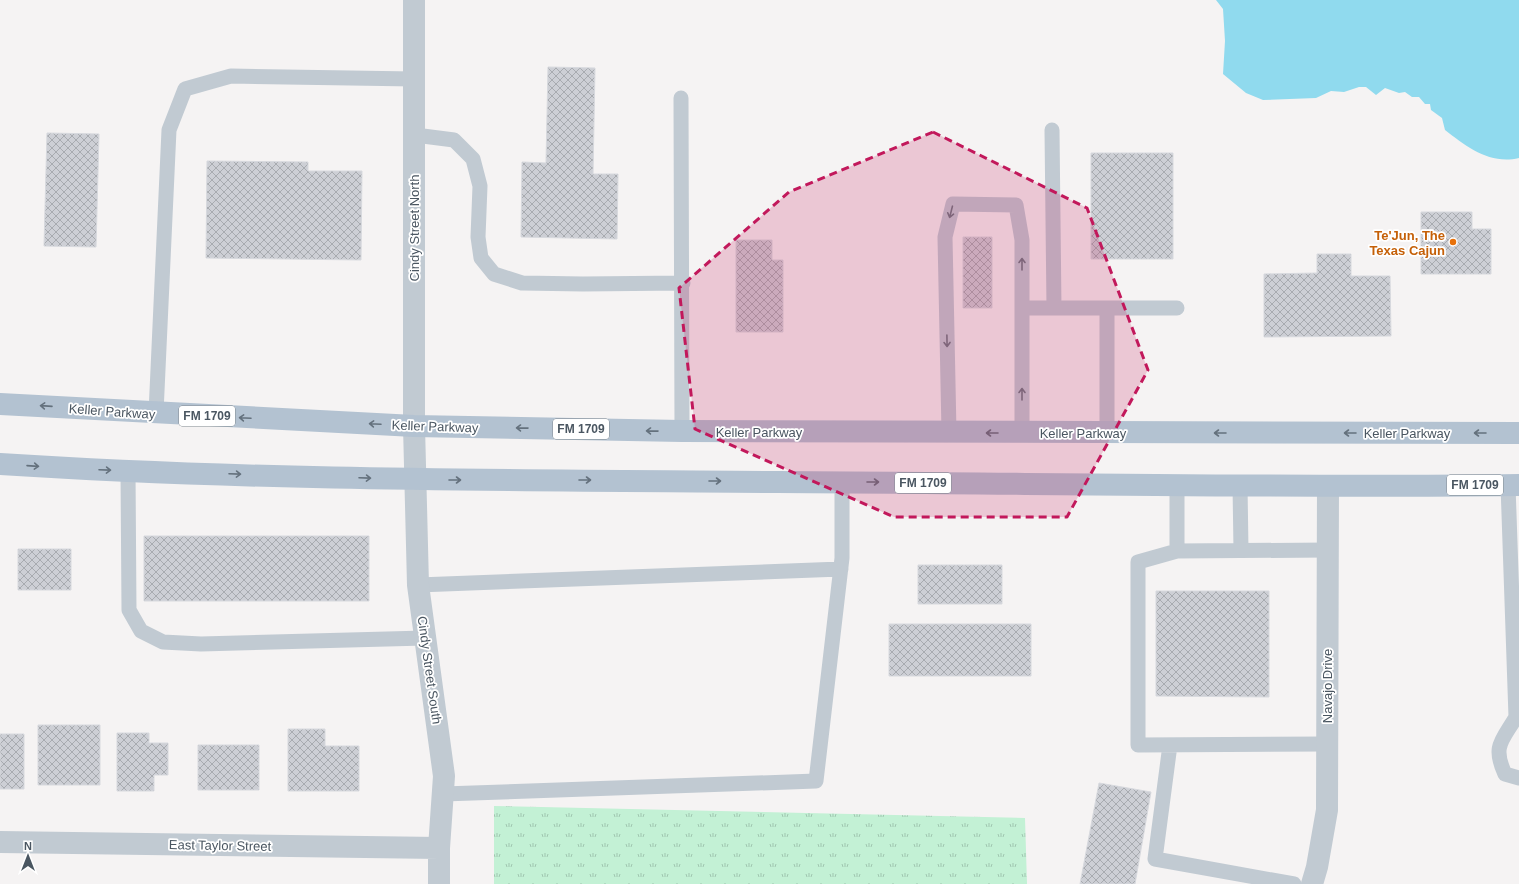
<svg xmlns="http://www.w3.org/2000/svg" width="1519" height="884" font-family="Arial,sans-serif">
	<style>
		.grass { fill: url(#grass-tufts) }
		.water { fill: #90daee }
		.building { fill: url(#building-cross-hatch); stroke: #d7d9de }
		.lines { fill: none; stroke-linecap: round; stroke-linejoin: round }
		.lane { stroke: #c1cad2; stroke-width: 15 }
		.street { stroke: #c1cad2; stroke-width: 22 }
		.primary { stroke: #b3c2d1; stroke-width: 22 }
		.oneway { stroke: #6e7983 }
		.oneway2 { stroke: #64717d }
		.marked { fill: #c2185b; fill-opacity: 0.2; stroke: #c2185b; stroke-width: 3; stroke-dasharray: 8 5; stroke-linejoin: round }
		.food-dot { fill: #e8710a; stroke: #fff; stroke-width: 1.5 }
		.labels { text-anchor: middle; stroke-width: 3.5; stroke-linejoin: round; paint-order: stroke }
		.shield { fill: #fff; stroke: #808990; stroke-width: 1 }
		.shield-label { font-size: 12px; font-weight: bold; fill: #4a5661 }
		.street-label { font-size: 13px; fill: #4a5661; stroke: #fff }
		.food-label { font-size: 13px; font-weight: bold; fill: #c56008; stroke: #fff; text-anchor: end }
	</style>
	<defs>
		<pattern id="grass-tufts" width="24" height="20" patternUnits="userSpaceOnUse"><rect width="24" height="20" fill="#c3f1d5"/><path d="M3 7l-1-3M5 7V3M7 7l1-3M15 17l-1-3M17 17v-4M19 17l1-3" fill="none" stroke="#a0c6b0"/></pattern>
		<pattern id="building-cross-hatch" width="8" height="8" patternUnits="userSpaceOnUse"><rect width="8" height="8" fill="#cdcfd5"/><path d="M0 0l8 8M0 8l8-8" fill="none" stroke="#a8abb0"/></pattern>
	</defs>
	<rect width="100%" height="100%" fill="#f5f3f3"/>
	<path class="grass" d="M494,806l531,12 2,66h-533z"/>
	<path class="water" d="M1216,0h303v158c-29,7 -52,-11 -74,-28l-3,-12 -11,-8 -1,-6h-5l-6,-7h-7l-7,-5 -6,1 -14,-5 -9,7 -10,-8h-7l-15,5 -13,-1 -15,7 -53,2 -17,-7 -23,-19 2,-33 -2,-32z"/>
	<path class="building" d="M548,67l47,1 -2,106h25l-1,65 -96,-2 1,-75 24,1z
		M47,133l52,1 -3,113 -52,-1z
		M1091,153h82v106h-82z
		M207,161l101,1v9h54l-1,89 -155,-2z
		M1421,212h51v17h19v45h-70z
		M963,237h29v71h-29z
		M736,240h36v20h11v72h-47z
		M1317,254h34v22h39l1,60 -127,1v-63l53,-1z
		M144,536h225v65h-225z
		M18,549h53v41h-53z
		M918,565h84v39h-84z
		M1156,591h113v106l-113,-1z
		M889,624h142v52h-142z
		M38,725h62v60h-62z
		M288,729h37v17h34v45h-71z
		M117,733h32v10h19v32h-14v16h-37z
		M0,734h24v55h-24z
		M198,745h61v45h-61z
		M1099,783l52,9 -16,92h-55z"/>
	<g class="lines">
		<path class="lane" d="M681,98l1,333
			M1052,130l2,178
			M415,135l39,5 19,19 7,27 -2,51 3,21 13,16 28,9 61,1 100,-1
			M1022,308h85v125
			M1107,308h70
			M156,413l13,-283 16,-41 46,-13 183,3
			M949,432l-4,-195 8,-33 63,1 6,35v193
			M128,471l1,139 12,21 22,11 38,2 224,-6
			M1177,484v67l-39,11v183l189,-1
			M1240,485l1,65
			M1508,485l8,232c-14,24 -24,29 -11,57l14,4
			M1177,551l151,-1
			M418,585l423,-16
			M1170,745l-15,114 139,25
			M443,794l373,-13 26,-223v-76"/>
		<path class="street" d="M414,0v426l4,159 26,191 -5,72v36
			M0,842l439,6
			M1312,884l5,-17 10,-57 1,-324"/>
		<path class="primary" d="M0,404l414,22 268,5 837,2
			M0,464c259,17 519,16 778,18 247,1 494,6 741,3"/>
	</g>
	<defs><path id="oneway-shaft" d="M-6 0H5M1.5-3L5.5 0L1.5 3" fill="none" stroke-width="1.6" stroke-linecap="round" stroke-linejoin="round"/></defs>
	<g class="oneway">
		<use href="#oneway-shaft" transform="translate(951 212) rotate(104)"/>
		<use href="#oneway-shaft" transform="translate(1022 264) rotate(-90)"/>
		<use href="#oneway-shaft" transform="translate(947 341) rotate(89)"/>
		<use href="#oneway-shaft" transform="translate(1022 394) rotate(-90)"/>
	</g>
	<g class="oneway2">
		<use href="#oneway-shaft" transform="translate(46 406) rotate(-176)"/>
		<use href="#oneway-shaft" transform="translate(245 418) rotate(-177)"/>
		<use href="#oneway-shaft" transform="translate(375 424) rotate(-177)"/>
		<use href="#oneway-shaft" transform="translate(522 428) rotate(-179)"/>
		<use href="#oneway-shaft" transform="translate(652 431) rotate(-179)"/>
		<use href="#oneway-shaft" transform="translate(992 433) rotate(-180)"/>
		<use href="#oneway-shaft" transform="translate(1220 433) rotate(-180)"/>
		<use href="#oneway-shaft" transform="translate(1350 433) rotate(-180)"/>
		<use href="#oneway-shaft" transform="translate(1480 433) rotate(-180)"/>
		<use href="#oneway-shaft" transform="translate(33 466) rotate(4)"/>
		<use href="#oneway-shaft" transform="translate(105 470) rotate(2)"/>
		<use href="#oneway-shaft" transform="translate(235 474) rotate(2)"/>
		<use href="#oneway-shaft" transform="translate(365 478) rotate(2)"/>
		<use href="#oneway-shaft" transform="translate(455 480)"/>
		<use href="#oneway-shaft" transform="translate(585 480)"/>
		<use href="#oneway-shaft" transform="translate(715 481)"/>
		<use href="#oneway-shaft" transform="translate(873 482)"/>
	</g>
	<path class="marked" d="M933,132l154,76 61,162 -81,147h-173l-199,-88 -16,-141 110,-96z"/>
	<circle class="food-dot" cx="1453" cy="242" r="4"/>
	<g class="labels">
		<g class="shield">
			<rect x="179" y="406" width="56" height="20" rx="3"/>
			<rect x="553" y="419" width="56" height="20" rx="3"/>
			<rect x="895" y="473" width="56" height="20" rx="3"/>
			<rect x="1447" y="475" width="56" height="20" rx="3"/>
		</g>
		<g class="shield-label">
			<text x="207" y="420">FM 1709</text>
			<text x="581" y="433">FM 1709</text>
			<text x="923" y="487">FM 1709</text>
			<text x="1475" y="489">FM 1709</text>
		</g>
		<g class="street-label">
			<text transform="translate(414 228) rotate(-90)" y="5">Cindy Street North</text>
			<text transform="translate(112 411) rotate(4)" y="5">Keller Parkway</text>
			<text transform="translate(435 426) rotate(2)" y="5">Keller Parkway</text>
			<text x="759" y="437">Keller Parkway</text>
			<text x="1083" y="438">Keller Parkway</text>
			<text x="1407" y="438">Keller Parkway</text>
			<text transform="translate(430 670) rotate(82)" y="5">Cindy Street South</text>
			<text transform="translate(1327 686) rotate(-90)" y="5">Navajo Drive</text>
			<text transform="translate(220 845) rotate(1)" y="5">East Taylor Street</text>
		</g>
		<g class="food-label">
			<text x="1445" y="240">Te'Jun, The<tspan x="1445" dy="15">Texas Cajun</tspan></text>
		</g>
	</g>
	<g transform="translate(28 856)" stroke="#ffffff" stroke-width="3" paint-order="stroke">
	<path d="M0-3L7 15L0 10L-7 15Z" fill="#4a5661"/>
	<text y="-6" font-size="11" font-weight="bold" text-anchor="middle" fill="#4a5661">N</text>
	</g>
</svg>
